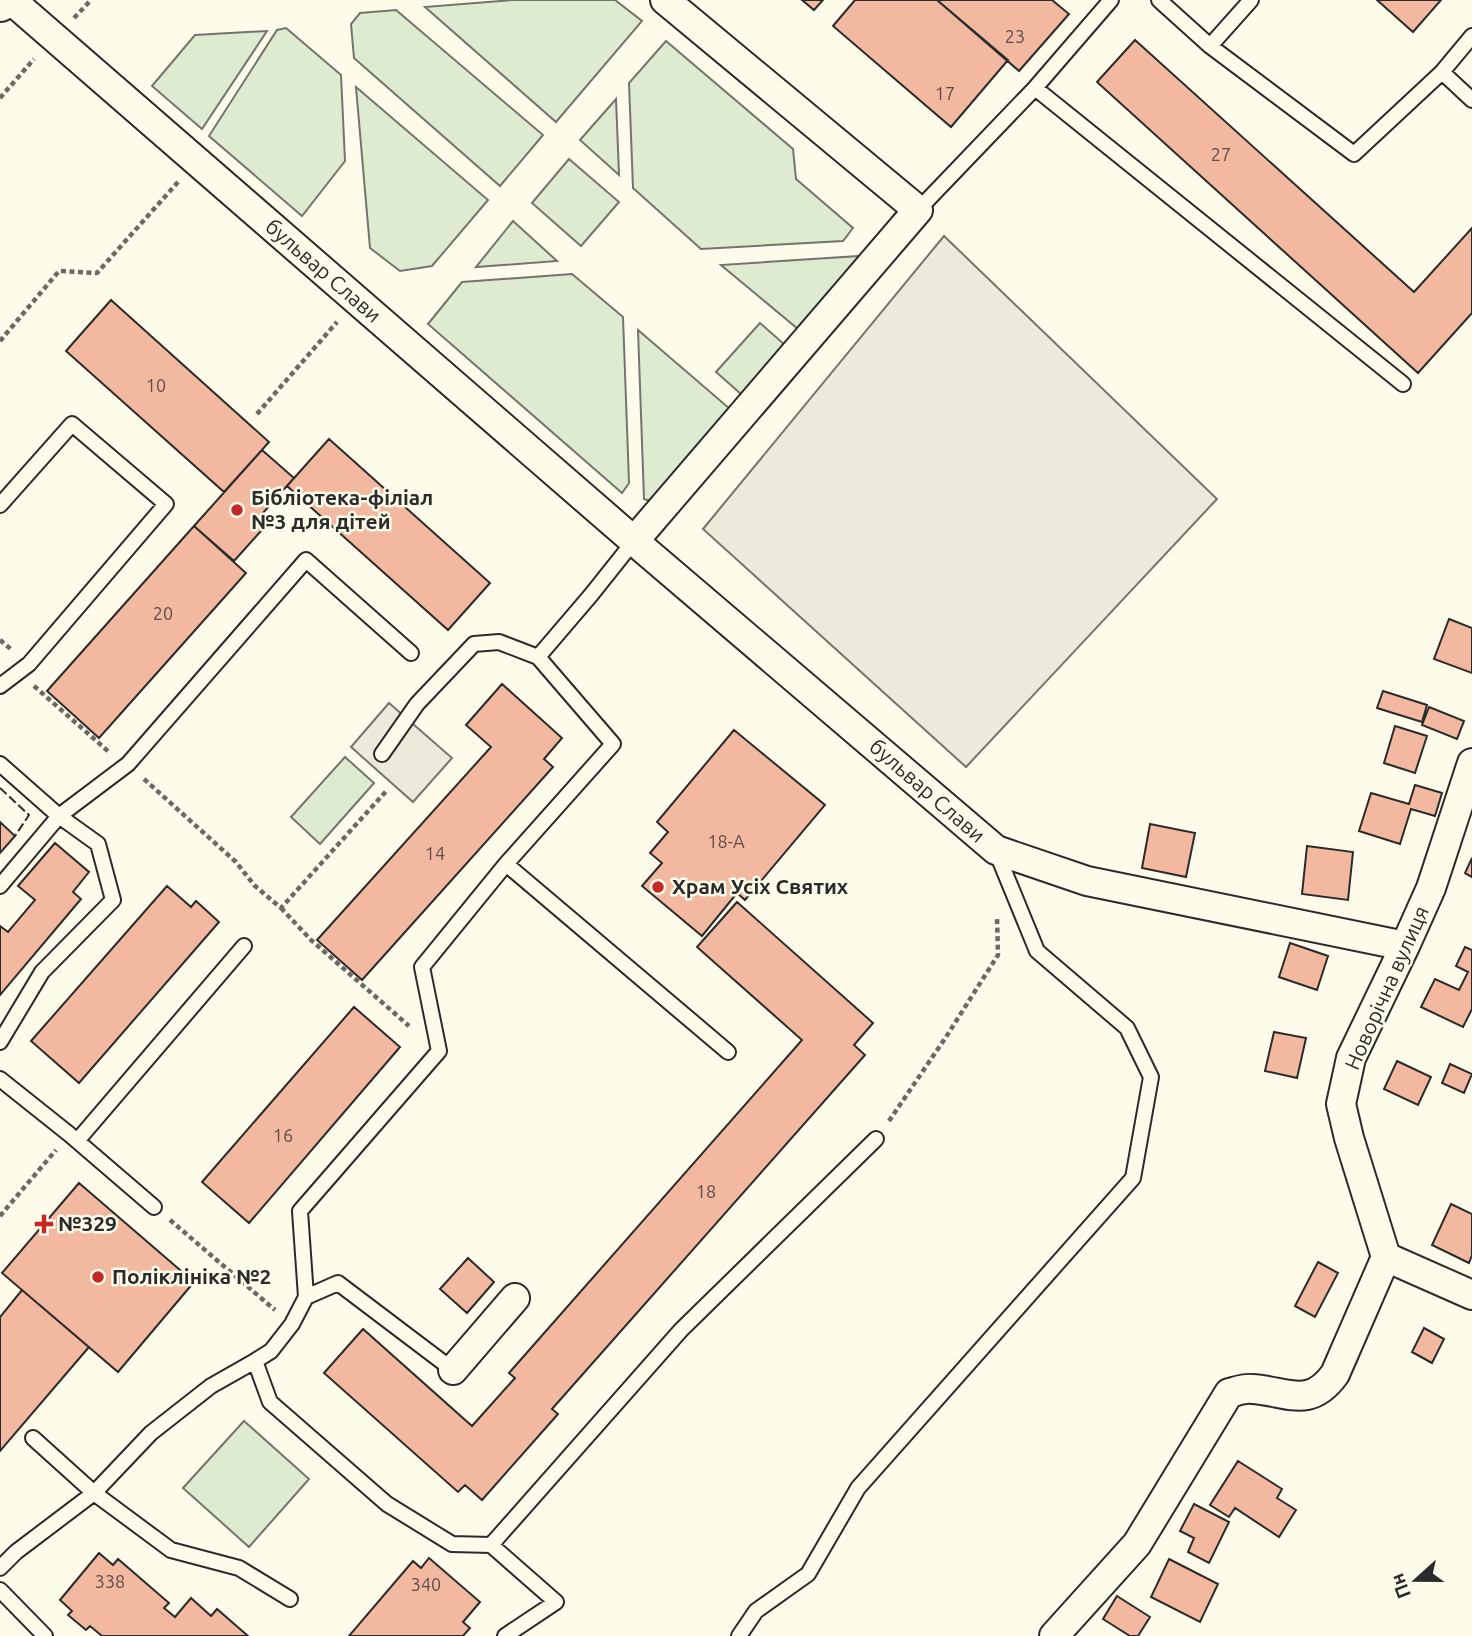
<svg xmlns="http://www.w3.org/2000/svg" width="1472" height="1636" font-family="Ubuntu,sans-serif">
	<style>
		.green { fill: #deebd1; stroke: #74746e; stroke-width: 2 }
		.parking { fill: #eceadb; stroke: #74746e; stroke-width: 2 }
		.building { fill: #f2b8a0; stroke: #2b2b2b; stroke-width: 2 }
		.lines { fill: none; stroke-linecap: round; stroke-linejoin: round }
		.service-casing { stroke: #2b2b2b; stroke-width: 18 }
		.minor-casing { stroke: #2b2b2b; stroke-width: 32 }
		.secondary-casing { stroke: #2b2b2b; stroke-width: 42 }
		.path { stroke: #6a6964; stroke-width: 4.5; stroke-dasharray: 5 3.5; stroke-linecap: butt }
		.service { stroke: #fdfbea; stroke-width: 14 }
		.minor { stroke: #fdfbea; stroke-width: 28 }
		.secondary { stroke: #fdfbea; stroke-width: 38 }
		.fence { stroke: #2b2b2b; stroke-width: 2; stroke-dasharray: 9 3.5; stroke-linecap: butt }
		.poi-dot { fill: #c62828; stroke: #fdfbea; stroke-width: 2.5 }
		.labels { text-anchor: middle; stroke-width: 5; stroke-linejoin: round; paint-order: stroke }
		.number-label { font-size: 18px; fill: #5d4e48 }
		.street-label { font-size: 21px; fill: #2b2b2b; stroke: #fdfbea }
		.poi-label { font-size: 21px; font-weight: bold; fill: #2b2b2b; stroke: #fdfbea; text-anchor: start }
	</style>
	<rect width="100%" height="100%" fill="#fdfbea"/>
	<path class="green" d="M513,0h102l27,21 -86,101 -131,-115z
		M396,10l147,125 -43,51 -146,-128 -3,-34 9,-11z
		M286,28l55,47 4,86 -43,55 -93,-80 68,-106z
		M267,31l-65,98 -50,-43 43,-51z
		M666,41l127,108 3,30 57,49 -10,13 -142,8 -68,-61 -4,-105z
		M356,87l132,113 -56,66 -32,5 -30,-23z
		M616,99l3,76 -39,-35z
		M569,159l50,43 -38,44 -49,-43z
		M513,221l44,40 -81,6z
		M860,256l-62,73 -77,-64z
		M572,274l51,43 6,166 -7,10 -194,-169 34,-42z
		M760,323l25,22 -44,49 -25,-22z
		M638,330l92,79 -80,92 -6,-2z
		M345,757l29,26 -54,61 -29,-27z
		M244,1421l65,58 -60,68 -66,-59z"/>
	<path class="parking" d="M944,236l273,263 -251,268 -263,-238z
		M389,703l63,55 -39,44 -62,-55z"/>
	<path class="building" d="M802,0h21l-9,10z
		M802,0h21l-9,10z
		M855,0h82l71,60 -57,67 -118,-101z
		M855,0h82l71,60 -57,67 -118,-101z
		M937,0h115l17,14 -50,57z
		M1377,0h64l-28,32z
		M1135,40l279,252 58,-64v85l-54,60 -321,-291z
		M111,300l158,142 -45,50 -158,-141z
		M329,439l161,144 -42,47 -161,-144z
		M262,450l32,28 -32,36 8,7 -36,40 -40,-35z
		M194,526l52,47 -147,165 -52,-47z
		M1449,619l23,9v45l-38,-14z
		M502,684l60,54 -18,21 9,8 -191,213 -45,-40 174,-193 -25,-22z
		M1383,691l44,14 -5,17 -45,-14z
		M1429,707l35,14 -7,18 -35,-14z
		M1395,726l32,10 -12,37 -31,-10z
		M734,730l91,75 -80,95 -8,-7 -35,43 -60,-50 20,-23 -12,-10 18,-21 -11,-10z
		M1415,785l27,8 -7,23 -24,-7 -11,35 -41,-13 12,-38 38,11z
		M0,822l15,14 -15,17z
		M1150,824l45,9 -9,44 -44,-9z
		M55,843l34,29 -16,20 8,7 -81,96v-69l8,6 27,-32 -17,-14z
		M1307,846l46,6 -5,48 -46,-6z
		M1472,858v19l-7,-4z
		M167,886l24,21 5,-6 23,21 -140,161 -48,-42z
		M737,902l136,121 -19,22 11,10 -313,354 6,5 -76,86 -17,-15 -7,7 -134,-119 39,-44 109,97 43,-48 -6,-5 293,-333 -105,-93z
		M1290,943l38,13 -11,34 -38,-13z
		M1465,947l7,3v59l-9,18 -42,-20 14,-28 24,11 9,-18 -12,-6z
		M354,1007l46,40 -151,176 -47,-41z
		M1274,1032l32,6 -9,40 -32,-7z
		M1397,1061l34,16 -13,28 -34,-16z
		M1450,1064l22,10 -8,19 -22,-10z
		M79,1183l115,99 -76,90 -116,-99z
		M1451,1204l21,10v41l-3,8 -37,-18z
		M468,1258l26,24 -27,31 -27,-24z
		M1318,1262l20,11 -23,44 -20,-11z
		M22,1290l67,57 -89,104v-134z
		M1424,1328l20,11 -12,24 -20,-11z
		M1238,1461l44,28 -5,9 19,12 -17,27 -44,-29 -6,9 -19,-12z
		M1194,1504l35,18 -20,41 -21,-11 6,-14 -14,-7z
		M99,1553l14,12 5,-6 51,44 -5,5 11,9 16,-19 20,18 6,-7 31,27h-146l-12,-10 -4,4 -18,-15 4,-4 -12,-11z
		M429,1558l51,44 -17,20 7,6 -7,8h-114l64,-75 8,7z
		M1169,1559l49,25 -18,38 -49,-25z
		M1117,1596l33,21 -12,19h-8l-27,-17z"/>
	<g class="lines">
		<defs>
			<path id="service" d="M1159,0l51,46 144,108 88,-82
				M1472,36l-30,36 30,28
				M1210,46l41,-46
				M1035,88l76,-88
				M918,210l117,-122 368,296
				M0,505l72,-81 94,80 -137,160 -29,22
				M382,754l35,-50 57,-60 25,-2 39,15
				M0,764l59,52 39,28 15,56 -71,72 -42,70
				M506,864l222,188
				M0,886l59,-70 69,-52 178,-204 105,93
				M0,1079l69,55 85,73
				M77,1141l167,-195
				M306,1297l32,-14 115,87
				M255,1361l15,41 117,102 65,40 39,1
				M33,1438l61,55 77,57 68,18 51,31
				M0,1568l16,-16 78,-59 57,-60 60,-47 44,-25 16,-10 21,-27 14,-27 -6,-86 139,-160 -17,-84 84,-103 107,-120 -75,-87 53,-62 43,-54
				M0,1590l45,46
				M505,1636l51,-34 -65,-57 190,-215 195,-191
				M739,1636l17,-25 52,-37 50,-86 275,-310 18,-101 -24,-49 -90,-77 -41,-100"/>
			<path id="minor" d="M11,0l623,541 362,309 91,31 318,65
				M634,541l284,-331 -253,-210
				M1386,1257l86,38
				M453,1370l62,-72
				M1054,1636l83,-92 92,-151c8,-2 16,-5 23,-4 35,2 57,21 83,-15l51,-117 -37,-119 -8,-34 10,-46 54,-112 26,-58 41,-125"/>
			<path id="secondary" d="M0,2l1,-2"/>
		</defs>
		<use href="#service" class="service-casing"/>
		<use href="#minor" class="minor-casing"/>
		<use href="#secondary" class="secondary-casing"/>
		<path class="path" d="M74,18l17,-18
			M0,98l34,-39
			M0,341l59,-70 38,2 81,-91
			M257,414l80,-92
			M0,640l12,10
			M34,686l75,66
			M144,779l92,83 18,23 27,23 107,-119
			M281,908l30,32 98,86
			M889,1121l57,-84 52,-82 -1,-38
			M0,1216l56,-66
			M170,1220l105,90"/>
		<use href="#service" class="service"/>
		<use href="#minor" class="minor"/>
		<use href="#secondary" class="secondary"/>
		<path class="fence" d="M0,788l29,27 -14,21"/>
	</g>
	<g class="poi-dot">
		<circle cx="237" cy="510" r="7"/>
		<circle cx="658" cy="887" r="7"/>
		<path d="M40.5 1213.5h7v7h7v7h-7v7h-7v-7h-7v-7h7z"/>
		<circle cx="98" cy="1277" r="7"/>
	</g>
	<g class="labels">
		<g class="number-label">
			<text x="1015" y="43">23</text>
			<text x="945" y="100">17</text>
			<text x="1221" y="161">27</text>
			<text x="156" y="392">10</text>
			<text x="163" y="620">20</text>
			<text x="726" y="848">18-А</text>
			<text x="435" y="860">14</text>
			<text x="283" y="1142">16</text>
			<text x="706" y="1198">18</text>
			<text x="110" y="1588">338</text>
			<text x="426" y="1591">340</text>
		</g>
		<g class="street-label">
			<text transform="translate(323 271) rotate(41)" y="7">бульвар Слави</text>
			<text transform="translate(927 791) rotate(41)" y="7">бульвар Слави</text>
			<text transform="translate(1387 988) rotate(-66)" y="7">Новорічна вулиця</text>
		</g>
		<g class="poi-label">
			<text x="251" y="505">Бібліотека-філіал<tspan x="251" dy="24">№3 для дітей</tspan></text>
			<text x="672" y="894">Храм Усіх Святих</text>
			<text x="58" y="1231">№329</text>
			<text x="112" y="1284">Поліклініка №2</text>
		</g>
	</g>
	<g transform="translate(1416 1580) rotate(249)" stroke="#fdfbea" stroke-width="5" paint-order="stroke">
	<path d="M0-5L12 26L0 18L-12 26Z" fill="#2b2b2b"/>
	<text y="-10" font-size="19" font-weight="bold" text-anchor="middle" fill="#2b2b2b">Пн</text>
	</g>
</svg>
